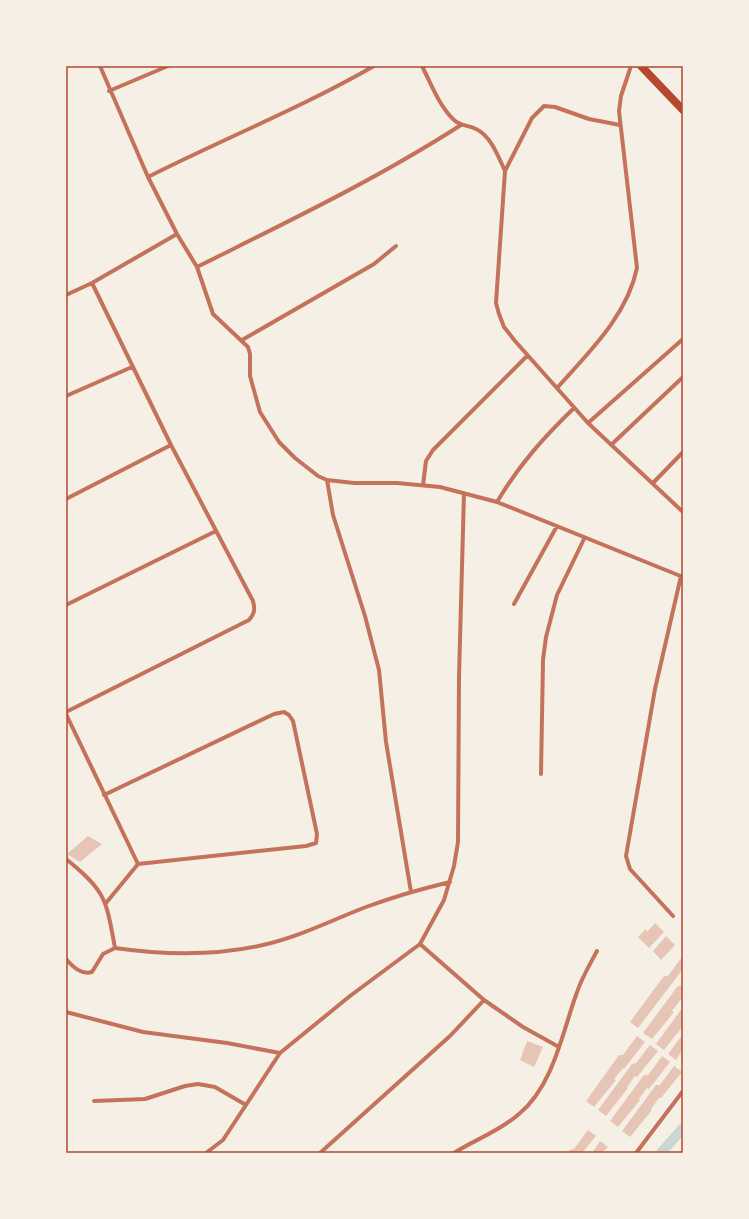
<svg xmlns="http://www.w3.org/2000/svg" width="749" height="1219" font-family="'Archivo Narrow',sans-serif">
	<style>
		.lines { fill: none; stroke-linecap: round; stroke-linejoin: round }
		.canal { stroke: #c9d6d2; stroke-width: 10 }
		.building { fill: #e6c5b7 }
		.minor { stroke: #c5725c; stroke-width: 4 }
		.primary { stroke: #b5482f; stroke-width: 8 }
		.neatline { fill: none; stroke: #b5482f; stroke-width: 1.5 }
	</style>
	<rect width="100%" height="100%" fill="#f6efe4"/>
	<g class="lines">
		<path class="canal" d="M661,1153l22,-25"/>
	</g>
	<path class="building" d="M88,836l14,8 -22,18 -13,-8z
		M655,923l9,9 -15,16 -11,-11 8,-8 1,3z
		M666,936l9,9 -14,15 -8,-9z
		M682,957l1,12 -45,59 -8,-6 34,-46h4z
		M683,984v15h-2l-9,12 2,1 -22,27 -9,-6 34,-46z
		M683,1007v19l-19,24 -8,-6z
		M683,1034v15l-7,11 -8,-6z
		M637,1036l8,6 -21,27 -1,-1 -9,11 2,1 -22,27 -8,-6 33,-46h4z
		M527,1041l16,6 -9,20 -14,-7z
		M650,1045l8,6 -21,26 -2,-1 -8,11 1,1 -22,28 -8,-6 34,-46 4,-1z
		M662,1056l8,6 -21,27 -2,-1 -8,11 1,1 -22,27 -8,-6 34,-46h4z
		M674,1066l8,6 -21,26h-2l-8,11 1,1 -22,27 -8,-6 34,-46h4z
		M588,1130l8,6 -14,17h-14l2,-3 4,-1z
		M600,1141l8,6 -6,6h-10z"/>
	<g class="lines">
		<path class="minor" d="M100,66l48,111 29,57 20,33 16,47 35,33 2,7v22l10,36 19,30 16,16 23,18 9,4 27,3h43l43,4 57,15 186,75
			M422,66c9,18 17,39 31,53 6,7 15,6 23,10 15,7 22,27 29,42
			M109,91l59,-25
			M620,125l-31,-6 -34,-12 -11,-1 -12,12 -27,53 -9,132 3,11 5,13 11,14 73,82 95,89
			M148,177c75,-38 153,-69 226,-111
			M197,267c90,-45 180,-88 264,-142
			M66,295l26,-12 85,-49
			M242,340l132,-76 22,-18
			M557,388c32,-36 70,-72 80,-120l-18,-157 2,-15 10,-30
			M66,396l66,-29
			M588,423l95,-84
			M611,445l72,-68
			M327,480l6,35 32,101 14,54 7,72 25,150
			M653,483l30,-31
			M423,485l3,-24 7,-11 94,-94
			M66,499l105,-54
			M497,502c22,-37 46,-64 77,-94
			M514,604l43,-78
			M66,605l150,-74
			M66,712l183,-92c6,-7 6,-11 4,-19l-82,-156 -79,-162
			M66,714l72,150
			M541,774l2,-114 3,-23 11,-42 27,-56
			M104,795l170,-81 10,-2 5,3 4,6 24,113 -1,9 -10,3 -168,18
			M66,859c40,32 40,40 49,89l-12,6 -11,18c-11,3 -19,-5 -26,-13
			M106,903l32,-39
			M673,916l-43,-47 -4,-13 29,-167 26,-113
			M420,944l64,56 39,27 36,20
			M115,948c49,7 100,8 148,-3 36,-8 69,-25 103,-38 27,-10 55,-18 84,-25
			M66,1012l77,20 84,11 53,10
			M94,1101l51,-2 40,-13 13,-2 17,3 31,18
			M206,1153l17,-13 57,-87 70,-57 70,-52 24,-44 10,-34 4,-24 1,-165 5,-184
			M320,1153l130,-117 34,-36
			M454,1153c22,-14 46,-22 65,-39 34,-28 43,-80 57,-119 5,-16 13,-29 21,-44
			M636,1153l47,-62"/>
		<path class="primary" d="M641,66l42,44"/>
	</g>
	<rect width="749" height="1219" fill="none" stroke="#f6efe4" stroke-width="134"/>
	<rect x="67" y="67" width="615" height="1085" class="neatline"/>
</svg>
